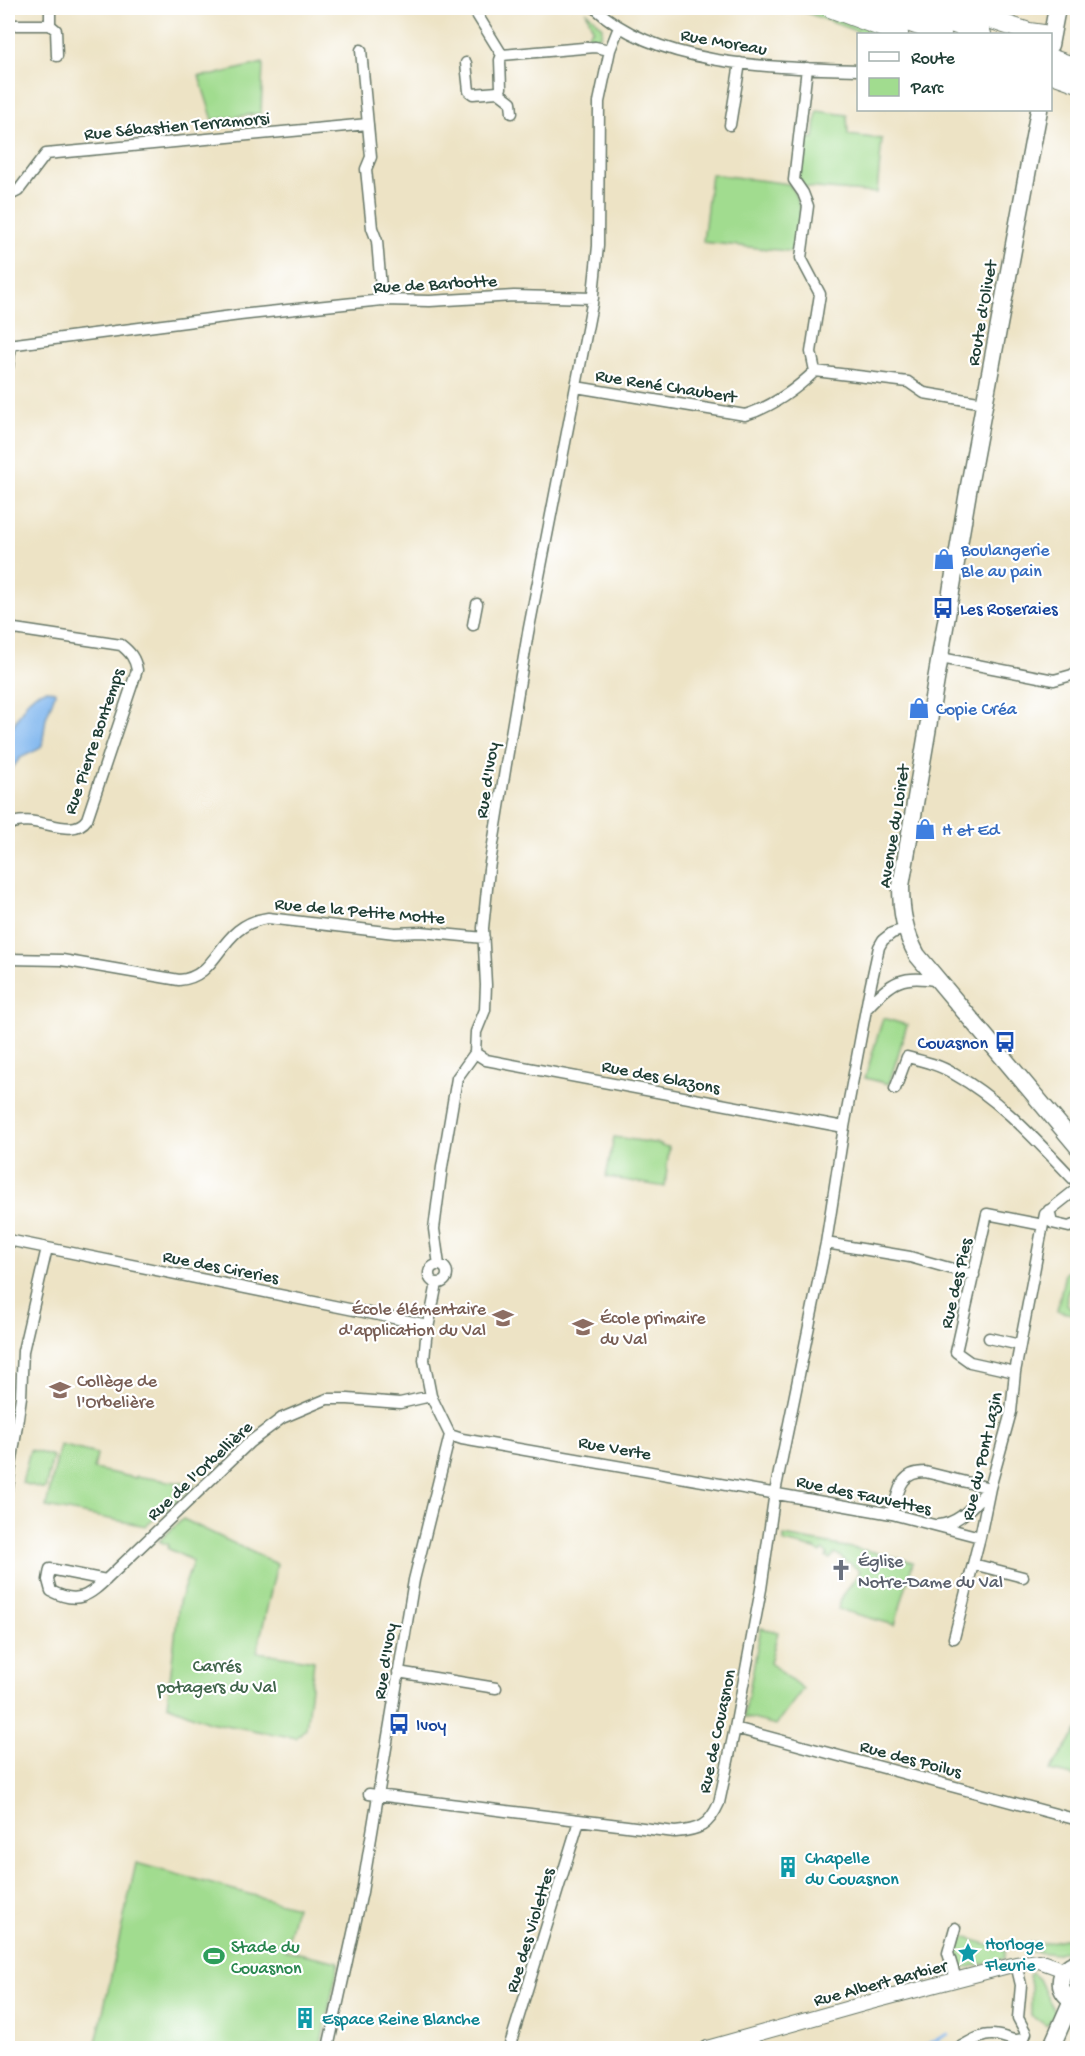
<svg xmlns="http://www.w3.org/2000/svg" width="1085" height="2056" font-family="'Gochi Hand',sans-serif">
	<style>
		.green { fill: #a1dc8f; stroke: #608c62; stroke-width: 1.5 }
		.water { fill: #7fb6ee; stroke: #4f7a91; stroke-width: 1.5 }
		.lines { fill: none; stroke-linecap: round; stroke-linejoin: round }
		.stream { stroke: #7fb6ee; stroke-width: 3 }
		.minor-casing { stroke: #677767; stroke-width: 13 }
		.tertiary-casing { stroke: #677767; stroke-width: 16 }
		.secondary-casing { stroke: #677767; stroke-width: 19 }
		.primary-casing { stroke: #677767; stroke-width: 20 }
		.minor { stroke: #fff; stroke-width: 10 }
		.tertiary { stroke: #fff; stroke-width: 14 }
		.secondary { stroke: #fff; stroke-width: 16 }
		.primary { stroke: #fff; stroke-width: 18 }
		.labels { text-anchor: middle; stroke-width: 4.5; stroke-linejoin: round; paint-order: stroke }
		.street-label { font-size: 18px; fill: #1f3d34; stroke: #fff }
		.shop-label { font-size: 18px; fill: #366cbe; stroke: #fff; text-anchor: start }
		.transit-label { font-size: 18px; fill: #164399; stroke: #fff; text-anchor: start }
		.education-label { font-size: 18px; fill: #785e54; stroke: #fff; text-anchor: start }
		.worship-label { font-size: 18px; fill: #5b616d; stroke: #fff; text-anchor: start }
		.park-label { font-size: 18px; fill: #40654b; stroke: #fff }
		.culture-label { font-size: 18px; fill: #0d838f; stroke: #fff; text-anchor: start }
		.leisure-label { font-size: 18px; fill: #27864d; stroke: #fff; text-anchor: start }
	</style>
	<rect width="100%" height="100%" fill="#fff"/>
	<filter id="ink" filterUnits="userSpaceOnUse"><feTurbulence type="fractalNoise" baseFrequency=".0167" numOctaves="2"/><feDisplacementMap in="SourceGraphic" scale="12" xChannelSelector="R" yChannelSelector="G"/><feConvolveMatrix kernelMatrix="1 2 1 2 8 2 1 2 1" color-interpolation-filters="sRGB"/></filter>
	<filter id="wash" filterUnits="userSpaceOnUse"><feTurbulence type="fractalNoise" baseFrequency=".008" numOctaves="4" result="noise"/><feDisplacementMap in="SourceGraphic" scale="24" xChannelSelector="R" yChannelSelector="G"/><feGaussianBlur stdDeviation="1.35" result="paint"/><feColorMatrix in="noise" values="0 0 0 0 0 0 0 0 0 0 0 0 0 0 0 0 0 1.4 0 .05"/><feComposite in="paint" operator="in"/></filter>
	<g filter="url(#wash)">
		<rect width="100%" height="100%" fill="#ede3c5"/>
		<path class="green" d="M794,8h25l68,26h-23z
			M586,11l16,16 -1,9 -17,3 9,-10z
			M263,63l-2,50 -48,7 -14,-44 15,-1z
			M817,111l30,4 1,20 34,4 -5,54 -73,-6 -6,-11 8,-38h8z
			M711,174l78,10c18,26 11,39 7,68l-93,-10z
			M883,1018l24,7 -18,59 -24,-6z
			M614,1137l47,7v2l8,1 -4,40 -59,-10z
			M1069,1271l8,2v11c-9,4 -12,10 -10,20l10,11 -20,-4 8,-38z
			M60,1445l37,9 -3,15 42,9v-2l59,9 -49,41 -100,-19z
			M30,1450l23,6 -8,33 -23,-6z
			M183,1519l94,45 -20,88 57,9 -8,67 -10,10 -87,-16 -42,-17 12,-103 14,-41 -26,-13 1,-3 -9,-4z
			M784,1536l96,17 33,9 -18,63 -57,-16 4,-12 18,-26 -25,-18 -5,6 -4,-2 2,-3 -5,-4 -2,3 -6,-4 -31,-7z
			M761,1628l17,4 -8,31 33,26 -27,36 -32,-8z
			M1077,1731v46l-27,-6z
			M136,1863l160,44 -11,43 54,12 -19,86h-225z
			M956,1935l49,14v9l-48,12 -7,-16z
			M1077,1936v10l-21,8 -29,-3 2,-9 12,2z
			M1032,1973l7,6 16,34 -8,13 -16,-11v-29l-2,-11z"/>
		<path class="water" d="M46,690l9,1v3l-9,24 -4,28 -3,3 -19,9 -12,16v-40l20,-34 8,-7z"/>
		<g class="lines">
			<path class="stream" d="M920,2048l28,-14"/>
		</g>
	</g>
	<g filter="url(#ink)">
		<g class="lines">
			<defs>
				<path id="minor" d="M473,8l29,47 93,-8 15,3
					M595,8c62,59 183,60 263,62
					M8,25h42v-17
					M50,25l6,5 1,26
					M361,50l10,107 -5,12 6,59 5,13 5,59
					M466,63l3,28 4,3 25,-2 3,-4 -1,-28 2,-5
					M807,68l-13,112 9,13 5,13 -7,52 19,36 -9,58 4,19
					M498,92l13,10 1,11
					M730,125l10,-62
					M8,196l10,-5 28,-37 322,-30
					M8,345l232,-30 142,-15 48,1 84,-5 79,2
					M8,367l3,-22
					M576,387l169,28c27,-8 50,-25 70,-44l93,11 16,11 60,10
					M473,625l4,-21
					M8,628l113,17c9,7 14,13 16,25l-50,149c-16,23 -53,-8 -79,6
					M941,658l113,22 18,-5 6,-4
					M8,959l54,1 117,20c42,-3 38,-55 89,-62l127,15 26,-1 63,6
					M868,1007c24,-26 35,-33 70,-26
					M475,1053l11,7 358,67
					M895,1089l12,-32c16,4 33,8 47,17 49,27 86,71 124,110
					M1049,1210l3,13 17,4 9,-4
					M8,1240l420,85
					M826,1243l84,14 64,18
					M429 1274a9 9 0 1 1 18 0a9 9 0 1 1-18 0Z
					M439,1265l-5,-36 8,-62 15,-89 18,-25 1,-21 9,-22 1,-25 -3,-57 6,-59 18,-111 21,-125 64,-329 6,-58 1,-144 11,-52 9,-23
					M989,1338l31,7
					M1015,1372l-45,-10 -14,-10 31,-138 56,11
					M450,1435l12,4 430,75 88,23
					M8,1487l13,-90 2,-46 24,-103
					M892,1514c7,-21 6,-42 33,-42l65,16
					M938,1525c24,-2 35,-21 52,-37
					M973,1564l50,13
					M106,1580l-56,-11 -2,11 3,11c27,14 38,5 59,-15l140,-134 32,-24 45,-19h21l52,4 31,-7
					M954,1638l26,-101 10,-49 21,-76 4,-40 30,-158 33,-26
					M398,1672l98,16
					M735,1728l343,92
					M369,1794l306,38c24,-2 34,-6 44,-29l16,-75 26,-139 14,-97 51,-249 18,-116 25,-134 10,-46 4,-7 9,-7 13,-4
					M955,1928l-7,25 8,26
					M328,2048l34,-156 52,-312 36,-145 -19,-39 -7,-36 2,-22 11,-55
					M509,2048l70,-227
					M958,2048c10,-5 21,-13 33,-13 12,-1 22,9 33,3l2,-5 -8,-15 3,-33 -5,-21"/>
				<path id="tertiary" d="M707,2048l160,-45 149,-39 23,-3 25,9"/>
				<path id="secondary" d="M1050,45l7,-37
					M1039,110l-70,376 -68,400c0,26 4,47 16,69l161,192
					M1078,1962c-23,6 -23,34 0,40
					M1051,2048l21,-48"/>
				<path id="primary" d="M830,8l69,26
					M867,8l75,26
					M909,8l73,26
					M955,8l74,24 14,2
					M1050,58l28,10
					M1050,73l28,10"/>
			</defs>
			<use href="#minor" class="minor-casing"/>
			<use href="#tertiary" class="tertiary-casing"/>
			<use href="#secondary" class="secondary-casing"/>
			<use href="#primary" class="primary-casing"/>
			<use href="#minor" class="minor"/>
			<use href="#tertiary" class="tertiary"/>
			<use href="#secondary" class="secondary"/>
			<use href="#primary" class="primary"/>
		</g>
	</g>
	<defs>
		<symbol id="shop-bare" viewBox="-9 -9 18 18"><path d="M-5-2.5h2.3a2.7 3.5 0 0 1 5.4 0H5L5.5 6h-11ZM-1.5-2.5h3a1.5 2.3 0 0 0-3 0Z" fill="#3f7fe0" stroke="#fff" stroke-width="2.5" paint-order="stroke"/></symbol>
		<symbol id="bus-bare" viewBox="-9 -9 18 18"><path d="M-5-6H5V4H4V6H2V4H-2V6H-4V4H-5ZM-3.5-4V0h7V-4ZM-3.5 1.2v1.5H-2V1.2ZM2 1.2v1.5H3.5V1.2Z" fill="#1a4fb4" stroke="#fff" stroke-width="2.5" paint-order="stroke"/></symbol>
		<symbol id="school-bare" viewBox="-9 -9 18 18"><path d="M0-5L7-2L0 1L-7-2ZM-4 1L0 2.5L4 1V4Q0 6-4 4Z" fill="#8d6e63" stroke="#fff" stroke-width="2.5" paint-order="stroke"/></symbol>
		<symbol id="church-bare" viewBox="-9 -9 18 18"><path d="M-1.2-6h2.4v3.5h3.3v2.4h-3.3V6h-2.4V-.1h-3.3v-2.4h3.3Z" fill="#6b7280" stroke="#fff" stroke-width="2.5" paint-order="stroke"/></symbol>
		<symbol id="building-bare" viewBox="-9 -9 18 18"><path d="M-4-6H4V6H1V3H-1V6H-4ZM-2.5-4.3h1.7v1.8h-1.7ZM.8-4.3h1.7v1.8H.8ZM-2.5-1h1.7V.8h-1.7ZM.8-1h1.7V.8H.8Z" fill="#0f9aa8" stroke="#fff" stroke-width="2.5" paint-order="stroke"/></symbol>
		<symbol id="sight-bare" viewBox="-9 -9 18 18"><path d="M0-6L1.8-2.2L6-1.7L2.9 1.2L3.7 5.4L0 3.3L-3.7 5.4L-2.9 1.2L-6-1.7L-1.8-2.2Z" fill="#0f9aa8" stroke="#fff" stroke-width="2.5" paint-order="stroke"/></symbol>
		<symbol id="stadium-bare" viewBox="-9 -9 18 18"><path d="M0-5a6.5 5 0 1 0 0 10a6.5 5 0 1 0 0-10ZM-3.5-1.8h7v3.6h-7Z" fill="#2e9e5b" stroke="#fff" stroke-width="2.5" paint-order="stroke"/></symbol>
	</defs>
	<g fill-rule="evenodd">
		<use href="#shop-bare" x="929" y="544" width="30" height="30"/>
		<use href="#bus-bare" x="928" y="593" width="30" height="30"/>
		<use href="#shop-bare" x="904" y="693" width="30" height="30"/>
		<use href="#shop-bare" x="910" y="814" width="30" height="30"/>
		<use href="#bus-bare" x="990" y="1027" width="30" height="30"/>
		<use href="#school-bare" x="488" y="1303" width="30" height="30"/>
		<use href="#school-bare" x="568" y="1312" width="30" height="30"/>
		<use href="#school-bare" x="45" y="1375" width="30" height="30"/>
		<use href="#church-bare" x="826" y="1555" width="30" height="30"/>
		<use href="#bus-bare" x="384" y="1709" width="30" height="30"/>
		<use href="#building-bare" x="773" y="1852" width="30" height="30"/>
		<use href="#sight-bare" x="953" y="1938" width="30" height="30"/>
		<use href="#stadium-bare" x="199" y="1941" width="30" height="30"/>
		<use href="#building-bare" x="290" y="2003" width="30" height="30"/>
	</g>
	<g class="labels">
		<g class="street-label">
			<text transform="translate(724 41) rotate(10)" y="6">Rue Moreau</text>
			<text transform="translate(177 125) rotate(-5)" y="6">Rue Sébastien Terramorsi</text>
			<text transform="translate(435 283) rotate(-3)" y="6">Rue de Barbotte</text>
			<text transform="translate(981 313) rotate(-80)" y="6">Route d'Olivet</text>
			<text transform="translate(666 385) rotate(9)" y="6">Rue René Chaubert</text>
			<text transform="translate(93 741) rotate(-71)" y="6">Rue Pierre Bontemps</text>
			<text transform="translate(486 780) rotate(-81)" y="6">Rue d'Ivoy</text>
			<text transform="translate(893 826) rotate(-81)" y="6">Avenue du Loiret</text>
			<text transform="translate(360 910) rotate(5)" y="6">Rue de la Petite Motte</text>
			<text transform="translate(661 1076) rotate(11)" y="6">Rue des Glazons</text>
			<text transform="translate(221 1266) rotate(11)" y="6">Rue des Cireries</text>
			<text transform="translate(955 1283) rotate(-77)" y="6">Rue des Pies</text>
			<text transform="translate(615 1447) rotate(10)" y="6">Rue Verte</text>
			<text transform="translate(981 1456) rotate(-77)" y="6">Rue du Pont Lazin</text>
			<text transform="translate(199 1470) rotate(-43)" y="6">Rue de l'Orbellière</text>
			<text transform="translate(864 1494) rotate(12)" y="6">Rue des Fauvettes</text>
			<text transform="translate(384 1661) rotate(-81)" y="6">Rue d'Ivoy</text>
			<text transform="translate(716 1731) rotate(-78)" y="6">Rue de Couasnon</text>
			<text transform="translate(911 1758) rotate(15)" y="6">Rue des Poilus</text>
			<text transform="translate(529 1930) rotate(-73)" y="6">Rue des Violettes</text>
			<text transform="translate(880 1982) rotate(-15)" y="6">Rue Albert Barbier</text>
		</g>
		<g class="shop-label">
			<text x="961" y="555">Boulangerie<tspan x="961" dy="21">Ble au pain</tspan></text>
			<text x="936" y="714">Copie Créa</text>
			<text x="942" y="835">H et Ed</text>
		</g>
		<g class="transit-label">
			<text x="960" y="614">Les Roseraies</text>
			<text x="988" y="1048" text-anchor="end">Couasnon</text>
			<text x="416" y="1730">Ivoy</text>
		</g>
		<g class="education-label">
			<text x="486" y="1314" text-anchor="end">École élémentaire<tspan x="486" dy="21">d'application du Val</tspan></text>
			<text x="600" y="1323">École primaire<tspan x="600" dy="21">du Val</tspan></text>
			<text x="77" y="1386">Collège de<tspan x="77" dy="21">l'Orbelière</tspan></text>
		</g>
		<g class="worship-label">
			<text x="858" y="1566">Église<tspan x="858" dy="21">Notre-Dame du Val</tspan></text>
		</g>
		<g class="park-label">
			<text x="217" y="1671">Carrés<tspan x="217" dy="21">potagers du Val</tspan></text>
		</g>
		<g class="culture-label">
			<text x="805" y="1863">Chapelle<tspan x="805" dy="21">du Couasnon</tspan></text>
			<text x="985" y="1949">Horloge<tspan x="985" dy="21">Fleurie</tspan></text>
			<text x="322" y="2024">Espace Reine Blanche</text>
		</g>
		<g class="leisure-label">
			<text x="231" y="1952">Stade du<tspan x="231" dy="21">Couasnon</tspan></text>
		</g>
	</g>
	<rect width="1085" height="2056" fill="none" stroke="#fff" stroke-width="30"/>
	<rect x="857" y="33" width="195" height="78" fill="#ffffff" stroke="#a5b1ae" stroke-width="1.5"/>
	<rect x="869" y="52" width="30" height="9" fill="#ffffff" stroke="#a5b1ae" stroke-width="1.5"/>
	<text x="911" y="63" font-size="18" fill="#1f3d34">Route</text>
	<rect x="869" y="78" width="30" height="18" fill="#a1dc8f" stroke="#a5b1ae" stroke-width="1.5"/>
	<text x="911" y="93" font-size="18" fill="#1f3d34">Parc</text>
</svg>
